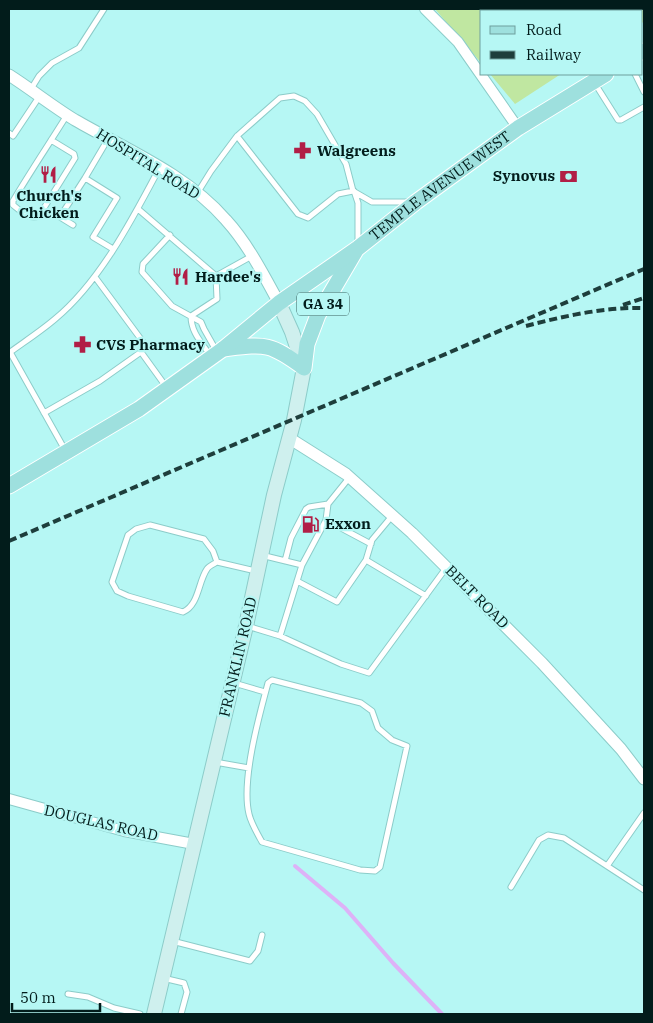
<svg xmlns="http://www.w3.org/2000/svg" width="653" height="1023" font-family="'IBM Plex Serif',serif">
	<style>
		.green { fill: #c0e7a1 }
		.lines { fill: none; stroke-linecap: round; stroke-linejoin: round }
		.stream { stroke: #ddb2f7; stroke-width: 4 }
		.service-casing { stroke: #8cccc9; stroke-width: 7 }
		.minor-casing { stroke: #8cccc9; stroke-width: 12 }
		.tertiary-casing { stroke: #8cccc9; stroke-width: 13 }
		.secondary-casing { stroke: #8cccc9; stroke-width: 16 }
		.primary-casing { stroke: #fff; stroke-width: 17 }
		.service { stroke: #fff; stroke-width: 5 }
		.minor { stroke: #fff; stroke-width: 10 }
		.tertiary { stroke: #fff; stroke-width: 11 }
		.secondary { stroke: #cff0ee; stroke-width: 14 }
		.primary { stroke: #9ee0de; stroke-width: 15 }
		.rail { stroke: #1e3e3c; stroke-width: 4; stroke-dasharray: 8 4; stroke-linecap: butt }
		.labels { text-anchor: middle; stroke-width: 4.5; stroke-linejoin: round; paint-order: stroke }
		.shield { fill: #b6f7f4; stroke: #385e5c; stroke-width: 1 }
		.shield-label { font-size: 14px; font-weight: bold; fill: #021c1b }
		.poi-label { font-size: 15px; font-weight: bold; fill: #021c1b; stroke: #b6f7f4; text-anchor: start }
		.street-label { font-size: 15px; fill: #021c1b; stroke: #b6f7f4 }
	</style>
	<rect width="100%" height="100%" fill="#b6f7f4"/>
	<path class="green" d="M435,9h209v12l-2,2v-12h-160v53z
		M490,74h71l-46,30z"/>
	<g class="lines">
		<path class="stream" d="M295,866l50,42 48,55 49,51"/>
		<defs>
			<path id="service" d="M604,9l2,2
				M635,74l9,18
				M594,82l24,38h3l23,-13
				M31,89l8,-13 13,-13 27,-15 25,-39
				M294,96l11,5 12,13 29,50 7,27 -15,3 -30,24 -10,-4 -61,-78 43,-38z
				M9,133l4,3 26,-39
				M108,139l-23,39 32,20 -24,39 20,12
				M51,140l23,14 1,4 -36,58c-11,4 -18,-5 -26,-11v-4c17,-29 36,-57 54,-86
				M353,191l19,11h37
				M354,191l4,12v41
				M198,192l13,-21 26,-35
				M138,209l78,67 36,-20
				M73,225l-13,-8 25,-39
				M170,235l-27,29 -1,8 30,34 29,16 3,7 13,23
				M95,277l48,65 -2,10 26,36
				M191,316l26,-17 -1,-23
				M191,316c0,16 10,26 19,39
				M10,352l55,98
				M9,353c15,-11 32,-22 46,-34 45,-37 78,-101 105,-152
				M44,413l56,-32 41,-29
				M326,520l45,24
				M261,555l41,10
				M366,560l6,-20 20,-24
				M285,561l6,-23 15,-29 3,-2 19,-3
				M217,562c-3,2 -8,4 -10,7 -9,13 -8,36 -24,43l-55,-16 -11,-5 -5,-9 16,-47 8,-6 14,-4 54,14 9,12 4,11 39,9
				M297,581l40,21 29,-42 60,36
				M247,626l33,10 61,28 28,9 77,-105
				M280,636l22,-71 24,-45 2,-16 21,-26
				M272,680l89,23 11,8 6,17 14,12 15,6 -27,121 -5,4 -15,-1 -98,-28c-5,-9 -11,-19 -13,-28 -8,-33 10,-98 19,-131z
				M234,683l31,9
				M215,762l34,6
				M607,866l37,-53
				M511,887l28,-47 9,-5 16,3 80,52
				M172,941l78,20 8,-10 4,-16
				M163,978l21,5 3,9 -6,22
				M68,994l20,3 26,11 26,6"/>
			<path id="minor" d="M425,9l33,33 60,86
				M9,799l115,32 70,13"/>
			<path id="tertiary" d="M9,75c22,14 43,31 66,45 52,30 111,54 151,100 22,24 37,54 53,83
				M289,438l57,36 66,59 130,130 79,86 23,30"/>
			<path id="secondary" d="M154,1014l92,-388 28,-131 20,-75 10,-52 -12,-36 -13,-29"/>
			<g id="primary">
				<path d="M642,52l2,-1"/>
				<path d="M223,349c42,-5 46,-7 81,19l3,-24 11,-29 37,-63"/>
				<path id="s1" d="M9,486l130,-77 84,-60 56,-46 79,-55 58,-46 102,-74 88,-54"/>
			</g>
		</defs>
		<use href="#service" class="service-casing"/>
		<use href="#minor" class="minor-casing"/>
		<use href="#tertiary" class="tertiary-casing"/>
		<use href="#secondary" class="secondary-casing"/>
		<use href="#primary" class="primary-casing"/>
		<use href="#service" class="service"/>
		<use href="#minor" class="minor"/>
		<use href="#tertiary" class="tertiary"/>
		<use href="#secondary" class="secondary"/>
		<use href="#primary" class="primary"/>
		<path class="rail" d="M623,305l21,-7
			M526,326c38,-10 79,-19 118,-18
			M9,541l635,-272"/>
	</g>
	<defs>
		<symbol id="pharmacy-bare" viewBox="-9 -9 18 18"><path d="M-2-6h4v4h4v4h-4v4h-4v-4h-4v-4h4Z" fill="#b11e46" stroke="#b6f7f4" stroke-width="2.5" paint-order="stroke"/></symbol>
		<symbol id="restaurant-bare" viewBox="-9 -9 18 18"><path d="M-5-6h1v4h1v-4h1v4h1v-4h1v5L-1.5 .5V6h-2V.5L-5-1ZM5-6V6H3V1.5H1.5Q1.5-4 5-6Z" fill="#b11e46" stroke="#b6f7f4" stroke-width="2.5" paint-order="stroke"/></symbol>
		<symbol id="bank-bare" viewBox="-9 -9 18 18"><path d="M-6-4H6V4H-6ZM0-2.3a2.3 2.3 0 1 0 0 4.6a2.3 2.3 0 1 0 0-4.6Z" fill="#b11e46" stroke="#b6f7f4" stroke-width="2.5" paint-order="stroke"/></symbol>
		<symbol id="fuel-bare" viewBox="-9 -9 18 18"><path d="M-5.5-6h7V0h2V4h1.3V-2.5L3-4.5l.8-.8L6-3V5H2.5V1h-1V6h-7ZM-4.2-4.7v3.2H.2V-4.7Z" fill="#b11e46" stroke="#b6f7f4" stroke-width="2.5" paint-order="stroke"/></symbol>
	</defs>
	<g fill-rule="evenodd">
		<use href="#pharmacy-bare" x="290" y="138" width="25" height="25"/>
		<use href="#restaurant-bare" x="36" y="162" width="25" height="25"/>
		<use href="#bank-bare" x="556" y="164" width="25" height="25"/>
		<use href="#restaurant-bare" x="168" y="264" width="25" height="25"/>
		<use href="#pharmacy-bare" x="70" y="332" width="25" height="25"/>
		<use href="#fuel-bare" x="298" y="512" width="25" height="25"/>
	</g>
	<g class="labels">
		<rect class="shield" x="297" y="292.5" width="52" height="23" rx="4"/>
		<g class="shield-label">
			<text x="323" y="309">GA 34</text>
		</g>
		<g class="poi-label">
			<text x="317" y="156">Walgreens</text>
			<text x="555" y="181" text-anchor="end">Synovus</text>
			<text x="49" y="201" text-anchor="middle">Church's<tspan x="49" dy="17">Chicken</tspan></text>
			<text x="195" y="282">Hardee's</text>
			<text x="96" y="350">CVS Pharmacy</text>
			<text x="325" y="529">Exxon</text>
		</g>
		<g class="street-label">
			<text transform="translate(148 164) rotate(32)" y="5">HOSPITAL ROAD</text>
			<text dy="5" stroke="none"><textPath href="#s1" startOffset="526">TEMPLE AVENUE WEST</textPath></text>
			<text transform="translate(477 597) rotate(45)" y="5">BELT ROAD</text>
			<text transform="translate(238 657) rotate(-77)" y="5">FRANKLIN ROAD</text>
			<text transform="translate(101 823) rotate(13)" y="5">DOUGLAS ROAD</text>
		</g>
	</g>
	<rect width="653" height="1023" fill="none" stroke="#021c1b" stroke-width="20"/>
	<rect x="480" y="10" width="162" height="65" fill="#b6f7f4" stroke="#6e9f9d"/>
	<rect x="490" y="26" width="25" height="8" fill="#9ee0de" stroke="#6e9f9d"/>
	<text x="526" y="35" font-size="15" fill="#021c1b">Road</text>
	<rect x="490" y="51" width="25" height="8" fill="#1e3e3c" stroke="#6e9f9d"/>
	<text x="526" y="60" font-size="15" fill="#021c1b">Railway</text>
	<path d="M12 1003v8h88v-8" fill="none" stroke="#021c1b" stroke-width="2.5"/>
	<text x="20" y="1003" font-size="15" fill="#021c1b" stroke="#b6f7f4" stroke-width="4" paint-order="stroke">50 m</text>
</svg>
